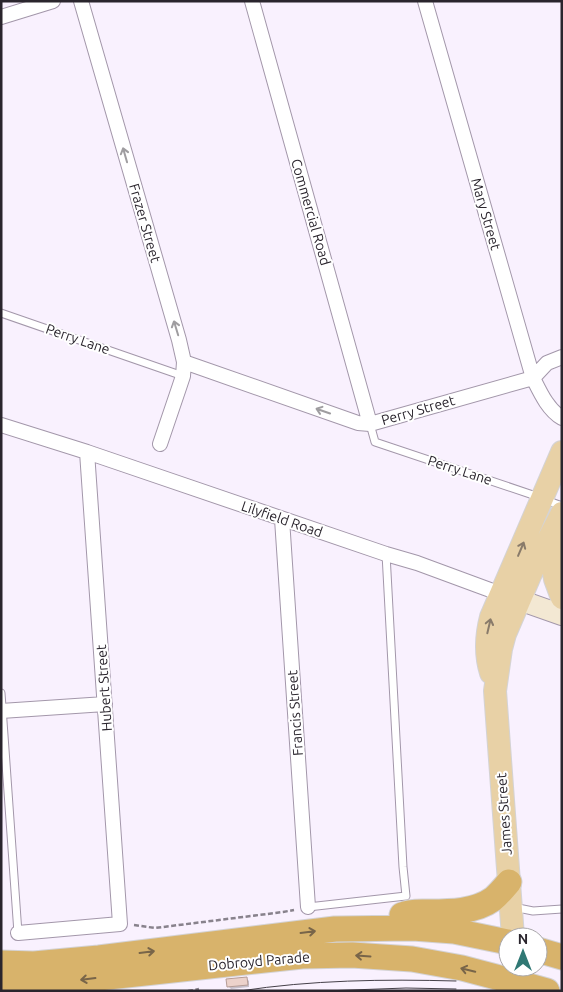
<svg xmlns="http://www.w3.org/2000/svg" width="563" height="992" font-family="Ubuntu,sans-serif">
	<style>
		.shadow { fill: #0003 }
		.building { fill: #ecd2cb; stroke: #b59c96 }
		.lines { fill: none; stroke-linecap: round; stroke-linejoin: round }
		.lane-casing { stroke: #a397aa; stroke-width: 9 }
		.street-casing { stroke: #a397aa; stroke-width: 16 }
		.secondary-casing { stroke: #a397aa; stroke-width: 22 }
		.primary-casing { stroke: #d4d3d5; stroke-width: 24 }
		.highway-casing { stroke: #d4d3d5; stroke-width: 27 }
		.path { stroke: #88828c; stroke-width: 2.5; stroke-dasharray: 5 2.5; stroke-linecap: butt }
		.lane { stroke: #fff; stroke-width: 7 }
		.street { stroke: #fff; stroke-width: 14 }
		.secondary { stroke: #f3e8d3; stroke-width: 20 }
		.primary { stroke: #e8d1a6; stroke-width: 22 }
		.highway { stroke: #d8b36b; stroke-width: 25 }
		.tram { stroke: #454049; stroke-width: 1 }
		.oneway { stroke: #9f9da0 }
		.oneway2 { stroke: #897b6a }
		.oneway3 { stroke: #786549 }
		.labels { text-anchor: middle; stroke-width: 4; stroke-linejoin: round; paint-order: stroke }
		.street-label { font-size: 14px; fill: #2a252d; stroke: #fff }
	</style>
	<rect width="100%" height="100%" fill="#f9f1fe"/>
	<path class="shadow" d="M246,978l3,3v6l-18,2 -3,-3z"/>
	<path class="building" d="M247,977l1,8 -21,2 -1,-8z"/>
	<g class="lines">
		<defs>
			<path id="lane" d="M1,313l182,63
				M370,424l5,18 155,52 32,12
				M1,693l17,240
				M308,907l98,-11 -3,-29 -17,-313
				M513,907l20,4 29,-2"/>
			<path id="street" d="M81,1l98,339 5,22 -1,14 -4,12 -19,56
				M252,1l118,423
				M425,1l108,377c7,14 15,32 29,40
				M1,17l52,-16
				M184,362l174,61 12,1 163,-46 14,-15 15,-6
				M1,425l86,27 299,102 31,9 84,31
				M282,519l26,388
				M1,711l104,-7
				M18,933l102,-9 -33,-472"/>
			<path id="secondary" d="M505,595l57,20"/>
			<path id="primary" d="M558,535l-5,32 2,12 7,19
				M491,673c-6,-19 -5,-37 0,-56l71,-165
				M513,937l-18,-246 6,-42 4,-15 27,-63 30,-58"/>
			<path id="highway" d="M402,915c9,-4 18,-3 27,-3 21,0 46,0 64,-13 6,-5 11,-11 16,-17
				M538,950l24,7
				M1,963l33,1 65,-6 236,-29 78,-1 41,3 54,11
				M1,982l22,1 49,-2 230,-25 50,-1 60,4 50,9 53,14 32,9"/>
		</defs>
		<use href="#lane" class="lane-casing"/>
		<use href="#street" class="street-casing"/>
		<use href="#secondary" class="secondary-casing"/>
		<use href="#primary" class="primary-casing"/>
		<use href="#highway" class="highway-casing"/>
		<path class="path" d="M134,925l21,3 128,-16 11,-2
			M188,991l11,-2"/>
		<use href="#lane" class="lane"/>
		<use href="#street" class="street"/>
		<use href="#secondary" class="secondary"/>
		<use href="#primary" class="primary"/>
		<use href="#highway" class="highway"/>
		<path class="tram" d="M240,991c71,-11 144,-12 216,-10
			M324,991l82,-3 50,1"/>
	</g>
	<defs><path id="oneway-shaft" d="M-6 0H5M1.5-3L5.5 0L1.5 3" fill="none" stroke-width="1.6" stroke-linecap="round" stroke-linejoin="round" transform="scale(1.25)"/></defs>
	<g class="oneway">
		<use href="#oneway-shaft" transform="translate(125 155) rotate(-106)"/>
		<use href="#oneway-shaft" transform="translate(176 328) rotate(-107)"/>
		<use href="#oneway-shaft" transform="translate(323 411) rotate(-161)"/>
	</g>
	<g class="oneway2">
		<use href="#oneway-shaft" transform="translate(521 549) rotate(-67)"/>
		<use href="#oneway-shaft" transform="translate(489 626) rotate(-77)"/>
	</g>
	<g class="oneway3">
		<use href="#oneway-shaft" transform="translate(308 932) rotate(-7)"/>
		<use href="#oneway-shaft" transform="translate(147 952) rotate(-7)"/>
		<use href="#oneway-shaft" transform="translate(363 956) rotate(-176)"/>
		<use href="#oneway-shaft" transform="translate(468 970) rotate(-166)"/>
		<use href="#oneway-shaft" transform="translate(88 979) rotate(173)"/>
	</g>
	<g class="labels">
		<g class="street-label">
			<text transform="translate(311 212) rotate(74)" y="5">Commercial Road</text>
			<text transform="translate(486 214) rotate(74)" y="5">Mary Street</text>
			<text transform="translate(145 223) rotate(74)" y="5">Frazer Street</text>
			<text transform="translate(78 339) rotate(19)" y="5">Perry Lane</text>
			<text transform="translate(418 410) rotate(-16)" y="5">Perry Street</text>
			<text transform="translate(460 470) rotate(18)" y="5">Perry Lane</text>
			<text transform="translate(282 519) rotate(19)" y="5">Lilyfield Road</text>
			<text transform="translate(104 688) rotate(-94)" y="5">Hubert Street</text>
			<text transform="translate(295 713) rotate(-94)" y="5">Francis Street</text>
			<text transform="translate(504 814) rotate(-94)" y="5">James Street</text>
			<text transform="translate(259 961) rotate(-5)" y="5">Dobroyd Parade</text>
		</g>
	</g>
	<rect width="563" height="992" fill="none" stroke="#2a252d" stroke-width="5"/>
	<g transform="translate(523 952)"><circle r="24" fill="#ffffff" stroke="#aaa8ab"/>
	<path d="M0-4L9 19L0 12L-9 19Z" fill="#307874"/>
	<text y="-8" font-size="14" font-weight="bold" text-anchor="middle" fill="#2a252d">N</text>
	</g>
</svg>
